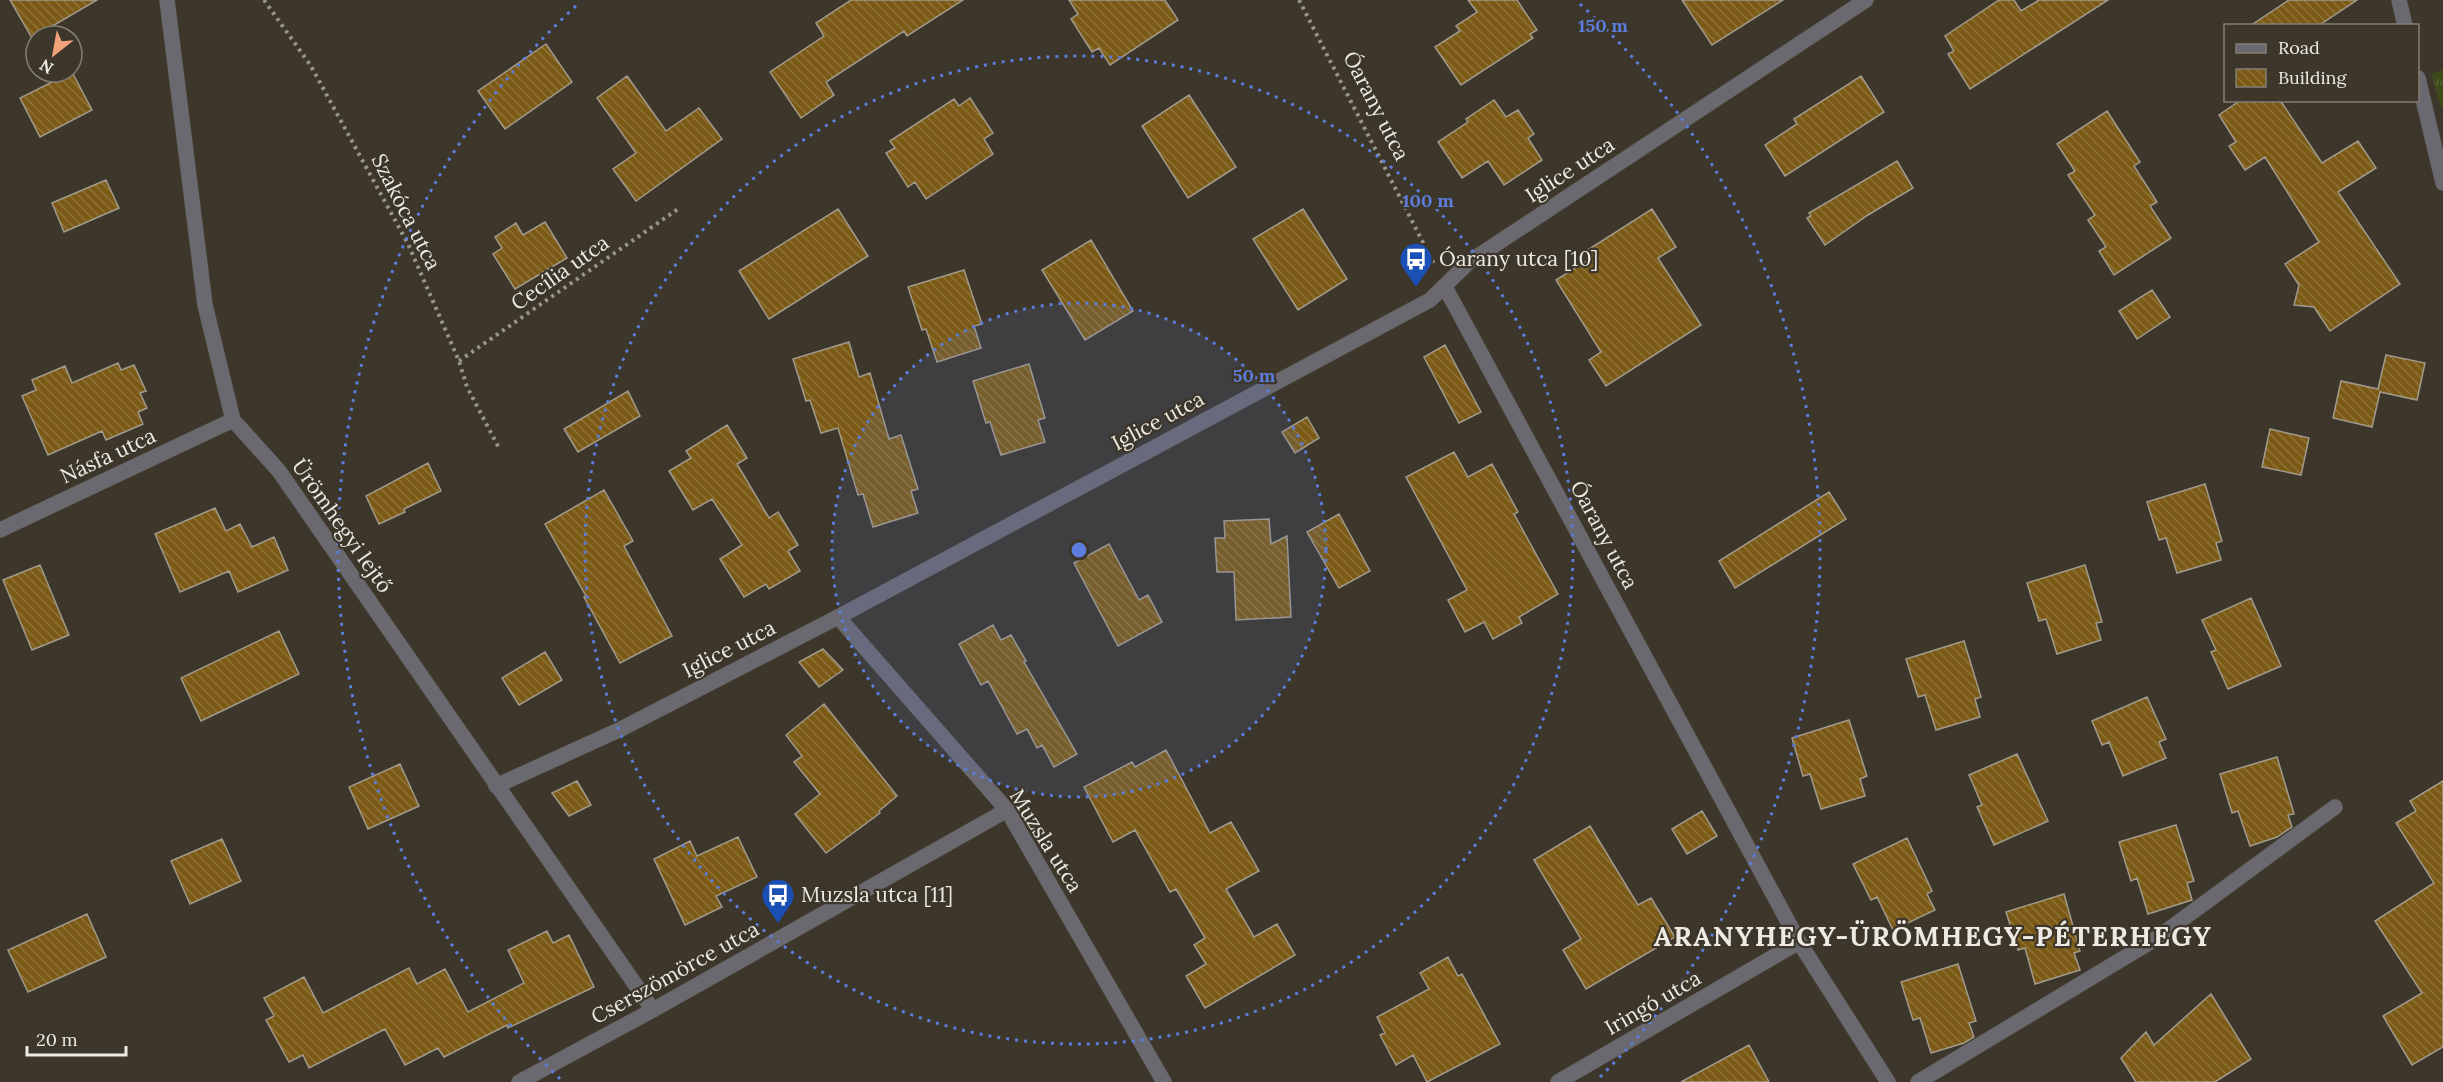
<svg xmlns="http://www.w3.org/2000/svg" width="2443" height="1082" font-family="Lora,serif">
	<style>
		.grass { fill: url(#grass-tufts) }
		.building { fill: url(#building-back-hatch); stroke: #a29a8c; stroke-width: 1.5 }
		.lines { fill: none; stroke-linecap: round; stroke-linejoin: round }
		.lane-casing { stroke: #585348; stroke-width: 16 }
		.street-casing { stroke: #585348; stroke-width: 16 }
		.path { stroke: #99958c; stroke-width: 4; stroke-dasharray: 3 4.5; stroke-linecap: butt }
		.lane { stroke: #6a6970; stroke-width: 15 }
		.street { stroke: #6a6970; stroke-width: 15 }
		.ring { fill: none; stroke: #5c7ddb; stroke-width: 3; stroke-dasharray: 3 6 }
		.labels { text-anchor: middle; stroke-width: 4.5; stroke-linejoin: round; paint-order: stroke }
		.street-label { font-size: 21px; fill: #eeeae3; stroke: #3c362b }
		.poi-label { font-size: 21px; fill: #eeeae3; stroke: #3c362b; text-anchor: start }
		.district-label { font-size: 27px; font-weight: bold; letter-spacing: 1.5px; fill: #eeeae3; stroke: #3c362b }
		.centre { fill: #5c7ddb; stroke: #3c362b; stroke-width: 3 }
		.ring-label { font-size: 18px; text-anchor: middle; font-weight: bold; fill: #5c7ddb; stroke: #3c362b; stroke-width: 4.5; stroke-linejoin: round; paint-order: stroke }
	</style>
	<defs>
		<pattern id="grass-tufts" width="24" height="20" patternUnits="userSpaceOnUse" patternTransform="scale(1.5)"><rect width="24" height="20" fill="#3e4a19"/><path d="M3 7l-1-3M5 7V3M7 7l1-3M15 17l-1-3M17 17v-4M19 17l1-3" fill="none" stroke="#5a643a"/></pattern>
		<pattern id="building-back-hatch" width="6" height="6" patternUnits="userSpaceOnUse" patternTransform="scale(1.5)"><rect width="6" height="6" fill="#7b5a15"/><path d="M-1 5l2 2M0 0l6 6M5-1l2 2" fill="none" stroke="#8e7237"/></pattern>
	</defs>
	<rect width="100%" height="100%" fill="#3c362b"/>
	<path class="grass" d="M2443,70v37h-2l-10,-33z"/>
	<path class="building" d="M10,0h87l-65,38z
		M851,0h112l-56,36 -3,-5 -78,51 8,13 -33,23 -31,-46 54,-36 -8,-13z
		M1069,0h96l13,20 -68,45 -11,-17 -7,4 -21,-33 7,-5z
		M1468,0h49l20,30 -7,4 3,4 -72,47 -26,-38 25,-16 -4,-5 21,-14z
		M1682,0h101l-71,45z
		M1999,0h15l7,11 18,-11h69l-138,89 -22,-35 6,-3 -9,-15z
		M2289,0h68l-39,26h-68z
		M546,44l26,38 -67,47 -27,-38z
		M72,72l20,38 -52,27 -20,-39z
		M627,76l39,55 33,-23 23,31 -86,62 -23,-32 23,-16 -39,-55z
		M1861,76l23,36 -99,64 -20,-31 32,-21 -3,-5z
		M1189,95l47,72 -48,31 -46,-72z
		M970,98l23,35 -9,6 9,15 -67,45 -11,-17 -7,5 -22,-34 9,-5 -5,-7 64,-42 5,7z
		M1494,100l12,17 12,-7 16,24 -6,4 14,22 -38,25 -16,-24 -26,17 -24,-36 30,-20 -2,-3z
		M2241,100h39l42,63 36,-22 18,27 -38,24 62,92 -70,47 -16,-24 -20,-2 5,-20 -14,-21 34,-22 -54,-85 -20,13 -16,-24 7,-4 -17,-27z
		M2107,111l33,51 -6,4 23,36 -7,4 21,32 -57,37 -15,-24 7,-4 -18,-27 7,-5 -27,-40 7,-4 -18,-27z
		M1897,161l16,27 -45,27 -43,30 -18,-27 4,-2 -2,-3z
		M106,180l13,28 -55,24 -12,-29z
		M838,209l30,47 -99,63 -30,-48z
		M1303,209l44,70 -49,31 -45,-71z
		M1652,209l24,38 -18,11 43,67 -95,61 -17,-26 12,-8 -45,-72 34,-21 -4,-8z
		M545,222l22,36 -52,31 -22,-35 9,-6 -7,-11 21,-14 7,12z
		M1091,240l42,71 -48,29 -43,-70z
		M964,270l18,54 -8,2 7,22 -44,14 -11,-33 -4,1 -14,-43z
		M2152,290l18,27 -33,22 -18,-28z
		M849,342l10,35 11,-4 19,66 12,-4 17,54 -7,2 7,22 -45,14 -10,-33 -5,1 -20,-67 -17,5 -11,-33 -4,1 -13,-42z
		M1445,345l36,67 -22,11 -35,-66z
		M2386,355l39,8 -8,37 -37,-8 -8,35 -39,-9 8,-37 37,8z
		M118,363l3,7 13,-5 12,26 -6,2 7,15 -9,4 5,12 -37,16 -4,-9 -54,24 -26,-59 14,-6 -4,-10 33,-14 7,17z
		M1029,364l16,54 -7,2 7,22 -44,13 -11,-33 -4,1 -13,-42z
		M628,391l12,25 -62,36 -14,-23z
		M1307,417l12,21 -24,15 -13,-21z
		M727,425l20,33 -10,6 32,54 9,-6 20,33 -10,6 12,20 -31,18 -3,-5 -22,13 -24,-38 22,-14 -30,-46 -19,11 -24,-39 22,-13 -5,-7z
		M2270,429l39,9 -8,37 -39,-8z
		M1454,452l14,25 24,-13 26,48 -4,2 44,80 -39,23 3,6 -29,16 -9,-17 -19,10 -17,-32 19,-10 -61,-113z
		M428,463l13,28 -37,18 1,3 -26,12 -13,-28z
		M2205,484l17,57 -6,2 5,17 -44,13 -11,-35 -7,2 -12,-38z
		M604,490l29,51 -9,5 48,90 -52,27 -36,-66 2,-1 -41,-72z
		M1829,492l17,27 -111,69 -16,-27z
		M215,508l11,23 14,-7 12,23 22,-10 14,33 -50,22 -9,-21 -49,21 -25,-58z
		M1339,514l31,57 -31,17 -32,-56z
		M1269,519l2,25 16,-8 4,81 -55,3 -2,-48h-17l-2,-34h10l-1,-17z
		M1109,544l30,56 9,-5 14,27 -44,24 -44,-83z
		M40,565l29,70 -37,15 -29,-70z
		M2085,565l17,57 -6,1 5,17 -44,14 -11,-35 -7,2 -12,-38z
		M2251,598l30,68 -53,23 -17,-37 5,-2 -14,-30z
		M993,625l8,15 10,-5 15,26 -2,1 53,92 -23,13 -12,-22 -5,3 -10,-19 -10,5 -29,-53 -7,4 -22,-41z
		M279,631l20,43 -98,47 -20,-43z
		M1964,641l17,56 -6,2 5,18 -44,13 -11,-35 -7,2 -12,-38z
		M823,649l20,21 -24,17 -20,-25z
		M545,652l17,28 -43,25 -17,-27z
		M2147,697l19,42 -7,3 7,16 -43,18 -14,-34 -7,3 -10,-24z
		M824,704l73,92 -18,15 1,2 -54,40 -31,-39 25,-20 -26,-32 8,-6 -16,-21z
		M1849,720l18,56 -7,3 5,17 -44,13 -11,-35 -7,2 -11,-38z
		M1166,750l44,83 21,-11 28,49 -33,18 28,48 23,-13 18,31 -90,53 -19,-32 20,-12 -12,-19 11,-7 -29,-49 -6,3 -35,-62 -22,12 -29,-55 48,-25 3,5z
		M2017,754l31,67 -54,24 -17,-38 5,-2 -13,-30z
		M2277,757l17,57 -6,1 4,12 -15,10 -27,9 -12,-35 -6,2 -12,-39z
		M400,764l19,42 -51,23 -19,-42z
		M577,781l14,24 -22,11 -17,-23z
		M2443,781v266l-31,18 -29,-49 39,-23 -47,-72 59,-38 -38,-60 20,-12 -6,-10z
		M1702,811l15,25 -30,18 -15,-25z
		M2176,825l18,56 -7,2 5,17 -44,14 -11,-36 -6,3 -12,-39z
		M1590,826l48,79 13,-7 24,39 -89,52 -23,-39 18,-11 -47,-79z
		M738,837l19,40 -41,19 6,11 -37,18 -31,-66 36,-18 7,15z
		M1907,838l25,53 -5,3 8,16 -42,20 -16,-33 -6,3 -18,-36z
		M222,839l19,42 -51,23 -19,-43z
		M2064,894l16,57 -6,2 6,17 -45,14 -10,-36 -7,2 -12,-38z
		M87,914l19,43 -78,35 -20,-42z
		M547,931l6,12 16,-8 25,52 -86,41 -1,-3 -63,32 -6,-9 -33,17 -20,-36 -76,39 -6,-13 -14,7 -23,-42 8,-4 -10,-18 40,-21 19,36 86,-45 8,16 28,-15 23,43 56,-29 -16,-33z
		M1448,957l10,19 4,-2 38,70 -73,38 -14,-27 -17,10 -16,-30 5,-2 -8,-16 52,-28 -9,-16z
		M1958,964l18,57 -7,2 5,14 -10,6 -33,10 -11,-35 -7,2 -12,-38z
		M2211,994l40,65 -36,23h-79l-15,-24 25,-26 8,13z
		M1749,1045l20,37h-88z"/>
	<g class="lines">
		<defs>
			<path id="lane" d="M1918,1082l239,-144 178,-131"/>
			<path id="street" d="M167,0l38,305 28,115 46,51 374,539
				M2399,0l6,26
				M2418,78l25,105
				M1445,287l354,655 89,140
				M0,530l233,-110
				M838,617l169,193 157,272
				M496,786l125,-57 217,-112 592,-317 39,-38 397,-262
				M519,1082l134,-72 354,-200
				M1558,1082l241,-140"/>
		</defs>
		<use href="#lane" class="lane-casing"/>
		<use href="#street" class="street-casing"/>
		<path class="path" d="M264,0l47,66 97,178 51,117 8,26 33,63
			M1299,0l135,264
			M459,361l219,-152"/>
		<use href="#lane" class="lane"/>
		<use href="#street" class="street"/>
	</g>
	<circle cx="1079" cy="550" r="247" fill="#5c7ddb" fill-opacity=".12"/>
	<g class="ring">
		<circle cx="1079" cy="550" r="247"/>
		<circle cx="1079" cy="550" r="494"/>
		<path d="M560 1079A741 741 0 0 1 578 4M1580 4A741 741 0 0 1 1598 1079"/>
	</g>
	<defs>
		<symbol id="bus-pin" viewBox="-11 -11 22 30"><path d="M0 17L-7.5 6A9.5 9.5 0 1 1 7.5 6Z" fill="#1a4fb4" stroke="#3c362b"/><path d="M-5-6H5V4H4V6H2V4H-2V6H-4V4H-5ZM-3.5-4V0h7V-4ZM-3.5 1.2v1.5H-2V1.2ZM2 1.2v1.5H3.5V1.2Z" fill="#fff"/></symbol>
	</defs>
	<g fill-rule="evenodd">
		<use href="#bus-pin" x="1397" y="240" width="38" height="52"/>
		<use href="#bus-pin" x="759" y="876" width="38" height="52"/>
	</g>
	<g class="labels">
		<g class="street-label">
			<text transform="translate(1376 106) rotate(63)" y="7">Óarany utca</text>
			<text transform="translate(1570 170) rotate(-33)" y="7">Iglice utca</text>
			<text transform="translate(406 212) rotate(63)" y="7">Szakóca utca</text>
			<text transform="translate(560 273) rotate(-35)" y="7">Cecília utca</text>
			<text transform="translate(1158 421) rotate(-28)" y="7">Iglice utca</text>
			<text transform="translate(108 456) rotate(-25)" y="7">Násfa utca</text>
			<text transform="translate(342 526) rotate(55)" y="7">Ürömhegyi lejtő</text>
			<text transform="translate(1604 535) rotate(62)" y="7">Óarany utca</text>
			<text transform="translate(729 649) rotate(-27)" y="7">Iglice utca</text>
			<text transform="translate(1046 841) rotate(58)" y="7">Muzsla utca</text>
			<text transform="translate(675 973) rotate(-29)" y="7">Cserszömörce utca</text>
			<text transform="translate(1653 1003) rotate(-30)" y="7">Iringó utca</text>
		</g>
		<g class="poi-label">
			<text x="1439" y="266">Óarany utca [10]</text>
			<text x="801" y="902">Muzsla utca [11]</text>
		</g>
		<g class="district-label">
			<text x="1933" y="946">ARANYHEGY-ÜRÖMHEGY-PÉTERHEGY</text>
		</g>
	</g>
	<circle cx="1079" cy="550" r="9" class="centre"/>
	<g class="ring-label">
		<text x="1603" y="32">150 m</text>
		<text x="1428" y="207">100 m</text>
		<text x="1254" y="382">50 m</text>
	</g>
	<rect x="2224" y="24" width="195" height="78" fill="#3c362b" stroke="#837e75" stroke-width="1.5"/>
	<rect x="2236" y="44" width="30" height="9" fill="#6a6970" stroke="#837e75" stroke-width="1.5"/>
	<text x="2278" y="54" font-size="18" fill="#eeeae3">Road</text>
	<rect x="2236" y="69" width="30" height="18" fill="url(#building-back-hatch)" stroke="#837e75" stroke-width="1.5"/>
	<text x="2278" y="84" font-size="18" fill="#eeeae3">Building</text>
	<g transform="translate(54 54) rotate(211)"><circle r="28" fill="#3c362b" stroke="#837e75" stroke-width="1.5"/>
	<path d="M0-4.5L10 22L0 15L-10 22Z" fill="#f0a279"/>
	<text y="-9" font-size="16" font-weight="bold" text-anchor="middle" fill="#eeeae3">N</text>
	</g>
	<path d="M27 1046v9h99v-9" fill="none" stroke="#eeeae3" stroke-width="3"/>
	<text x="36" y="1046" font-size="18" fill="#eeeae3" stroke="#3c362b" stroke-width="4.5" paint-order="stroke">20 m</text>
</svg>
